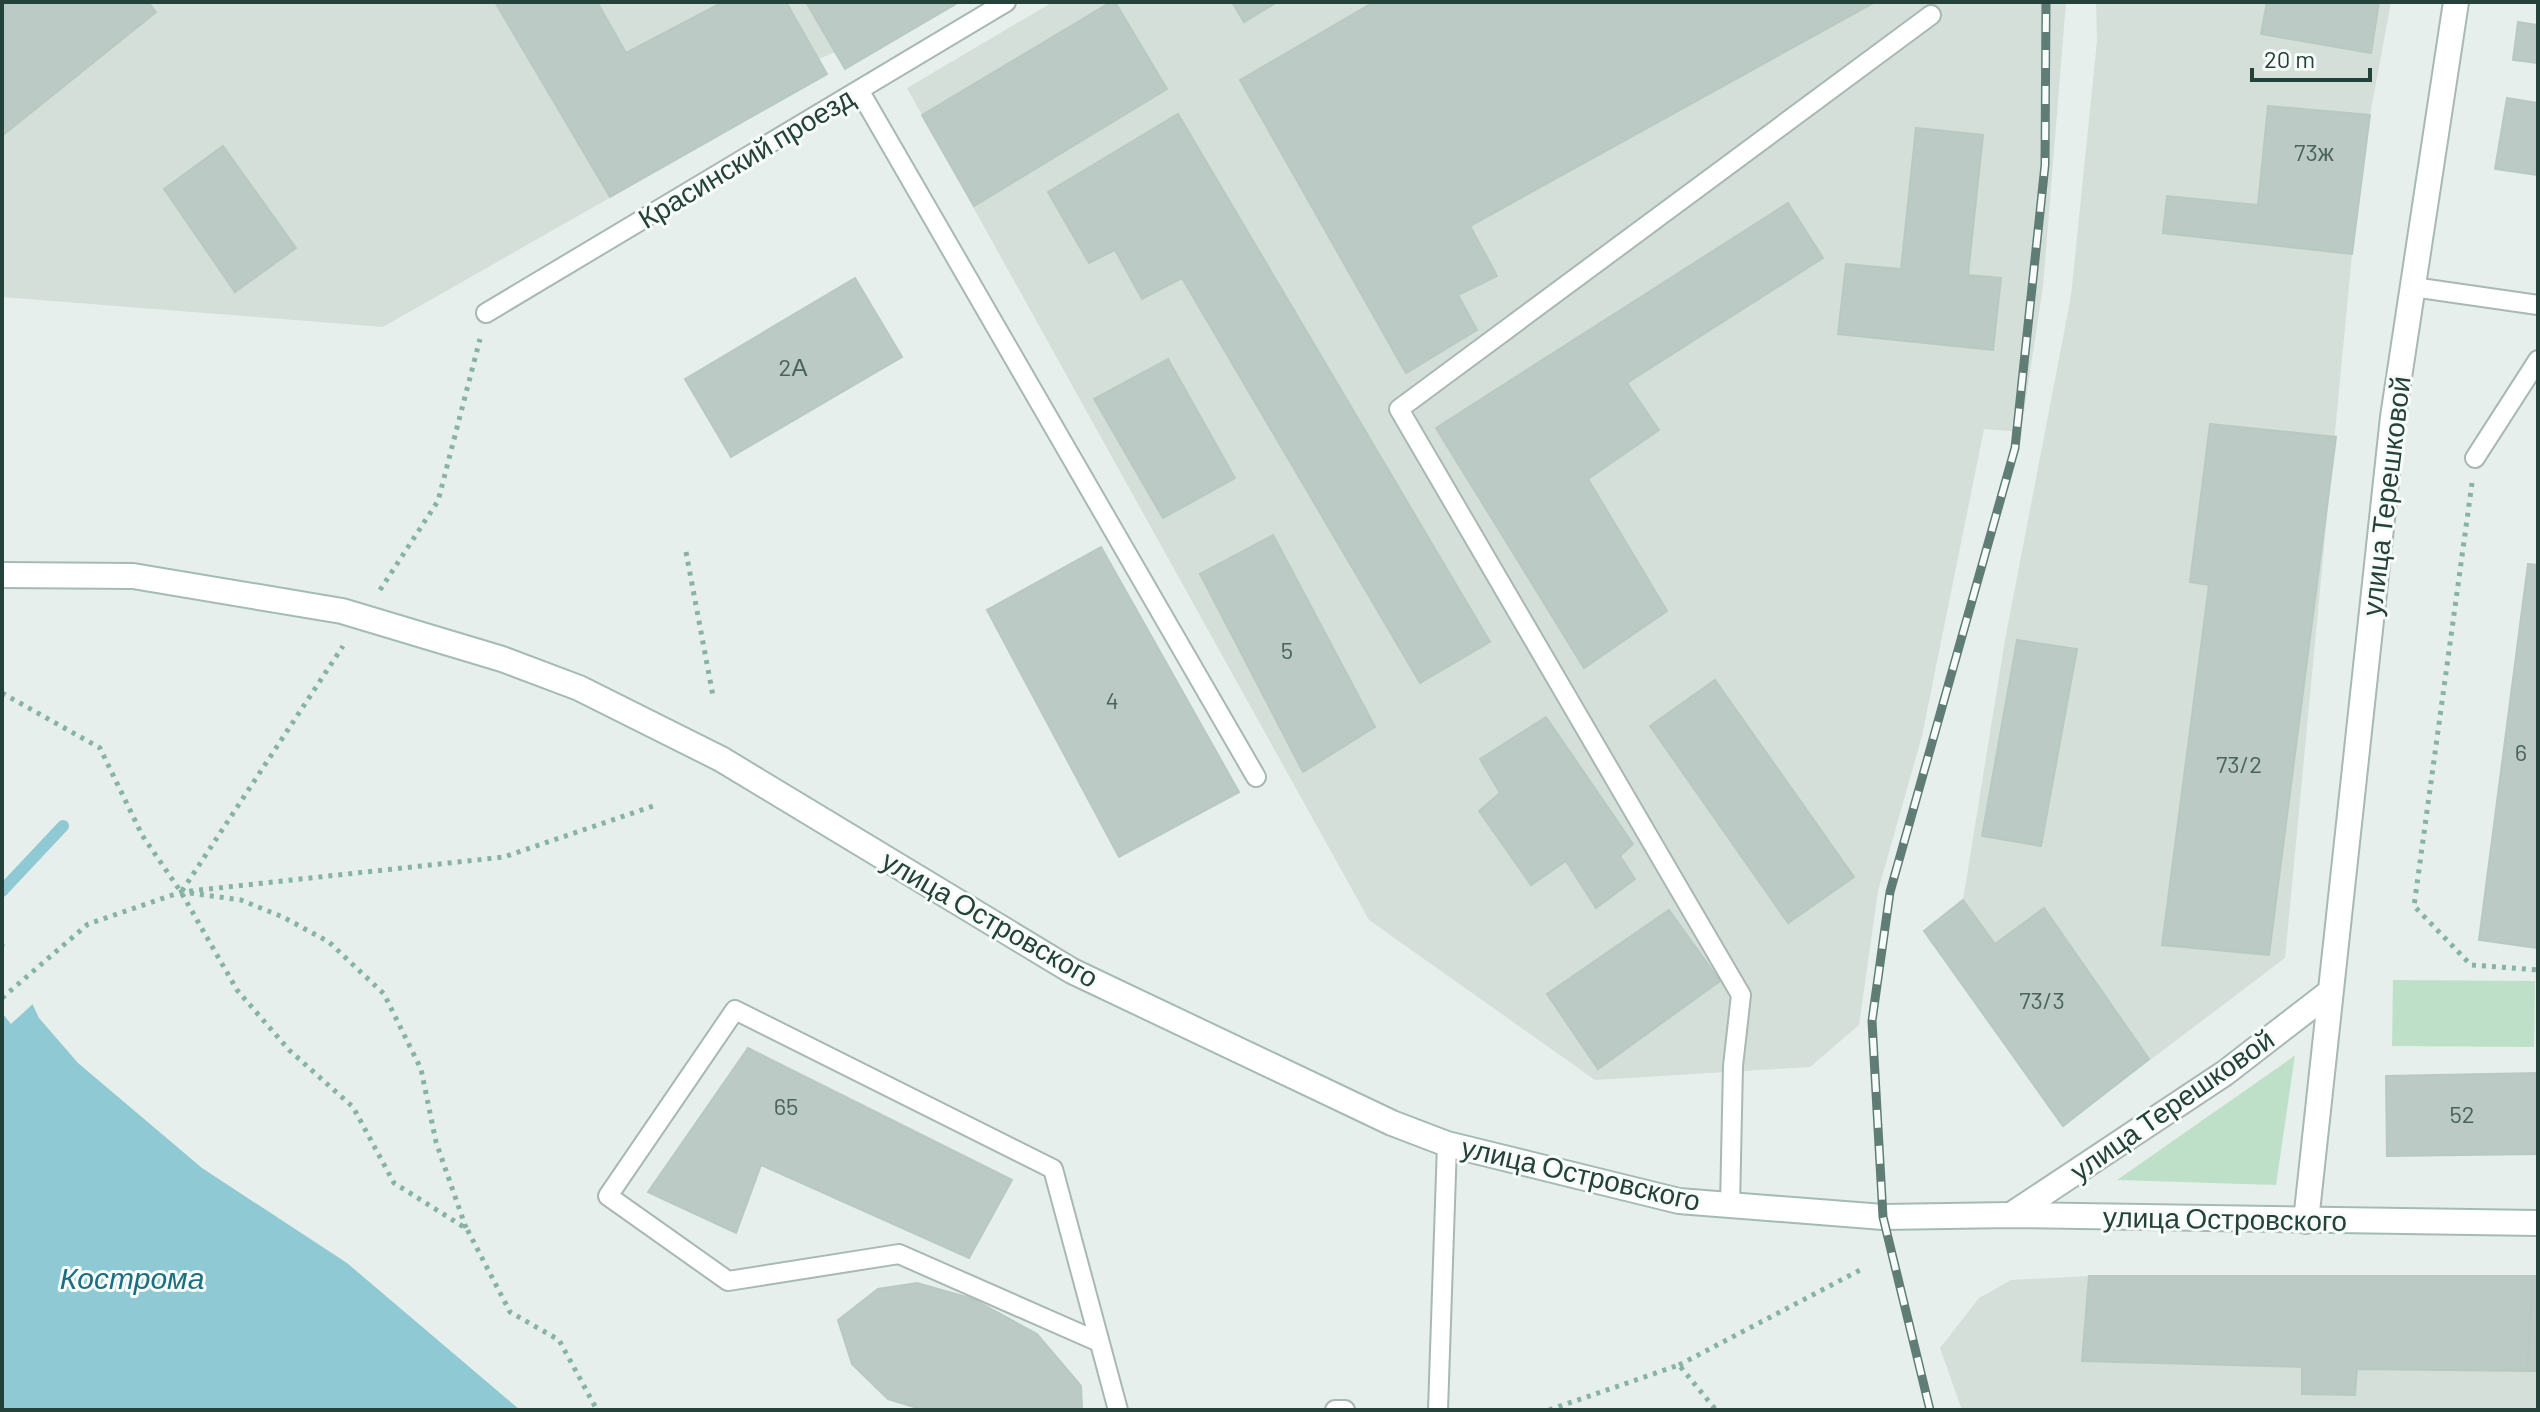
<svg xmlns="http://www.w3.org/2000/svg" width="2540" height="1412" font-family="Barlow,sans-serif">
	<style>
		.built { fill: #d4dfda }
		.green { fill: #bfe0c8 }
		.water { fill: #8ec9d4 }
		.pier { fill: #e6efeb }
		.lines { fill: none; stroke-linecap: round; stroke-linejoin: round }
		.stream { stroke: #8ec9d4; stroke-width: 12 }
		.building { fill: #bbcac4; stroke: #b8c9c2; stroke-width: 2 }
		.service-casing { stroke: #a8b8b2; stroke-width: 22 }
		.tertiary-casing { stroke: #a8b8b2; stroke-width: 28 }
		.secondary-casing { stroke: #a4bbb3; stroke-width: 28 }
		.path { stroke: #86b3a5; stroke-width: 5; stroke-dasharray: 4 6; stroke-linecap: butt }
		.service { stroke: #fff; stroke-width: 18 }
		.tertiary { stroke: #fff; stroke-width: 24 }
		.secondary { stroke: #fff; stroke-width: 24 }
		.rail-casing { stroke: #5f7d75; stroke-width: 9 }
		.rail { stroke: #f7fbf9; stroke-width: 6; stroke-dasharray: 18; stroke-linecap: butt }
		.secondary-bridge-casing { stroke: #a4bbb3; stroke-width: 28; stroke-linecap: butt }
		.secondary-bridge { stroke: #fff; stroke-width: 24 }
		.labels { text-anchor: middle; stroke-width: 6; stroke-linejoin: round; paint-order: stroke }
		.number-label { font-size: 24px; fill: #4a645c }
		.street-label { font-size: 28px; fill: #24423a; stroke: #f7fbf9 }
		.water-label { font-size: 30px; font-style: italic; fill: #1c6f80; stroke: #f7fbf9 }
	</style>
	<rect width="100%" height="100%" fill="#e6efeb"/>
	<path class="built" d="M2,2h957l-114,67 -10,-17 -16,7 8,15 -444,253 -381,-30z
		M1053,2h1013l-23,285 -22,145 -37,-3 -62,307 -44,155 -19,134 -49,42 -215,13 -226,-160 -462,-832z
		M2096,2h295l-21,113 -18,139 -67,704 -222,168 -139,-195 39,-31 42,-260 66,-344 26,-255z
		M2089,1276h449v134h-576l-22,-62 39,-50 32,-18z"/>
	<path class="green" d="M2393,980l142,1 -1,66 -142,-1z
		M2295,1055l-19,130 -159,-5 173,-121z"/>
	<path class="water" d="M2,939l37,79 39,45 124,105 145,95 173,147h-518z"/>
	<path class="pier" d="M8,943l27,59 -24,22 -9,-11v-65z"/>
	<g class="lines">
		<path class="stream" d="M2,891l61,-65"/>
	</g>
	<path class="building" d="M2,2h146l8,10 -154,124z
		M495,2h102l29,51 97,-51h63l41,72 -217,123z
		M806,2h153l-114,67z
		M1111,2h4l52,87 -193,117 -52,-91z
		M1232,2h45l-33,20z
		M1374,2h501l-405,224 27,50 -39,19 19,35 -71,43 -166,-293z
		M2267,2h112l-8,51 -110,-19z
		M2518,22l20,3v38l-25,-3z
		M2507,98l31,5v72l-43,-6z
		M2268,106l102,9 -18,139 -189,-21 4,-37 91,9z
		M1178,114l312,528 -70,41 -238,-405 -40,21 -27,-49 -26,13 -41,-71z
		M1916,128l67,7 -15,140 33,3 -8,72 -155,-16 8,-70 55,5z
		M223,146l73,102 -61,44 -71,-103z
		M1788,203l35,55 -196,125 32,47 -71,49 79,132 -83,57 -148,-240z
		M855,278l47,79 -171,100 -46,-78z
		M1168,359l67,119 -72,40 -69,-119z
		M2210,424l126,13 -67,518 -107,-10 47,-360 -19,-3z
		M1273,535l102,192 -72,45 -103,-198z
		M1101,547l138,245 -120,65 -132,-247z
		M2528,564l10,1v383l-59,-8z
		M2017,640l60,9 -36,197 -59,-10z
		M1715,680l139,197 -66,46 -138,-197z
		M1546,717l87,127 -13,12 15,23 -39,29 -30,-47 -35,24 -52,-74 21,-18 -20,-34z
		M1963,900l32,44 49,-36 105,151 -86,67 -139,-195z
		M1669,910l51,71 -122,88 -51,-75z
		M748,1048l264,132 -43,78 -208,-93 -25,68 -88,-41z
		M2538,1073v81l-151,2 -1,-80z
		M2089,1276h444l-6,95 -170,-2 -2,26 -53,-1v-27l-220,-6z
		M2533,1276h5v95h-11z
		M917,1283l56,16 64,35 44,52 1,24h-158l-36,-11 -36,-35 -14,-44 40,-31z"/>
	<g class="lines">
		<defs>
			<path id="service" d="M859,90l397,687
				M2413,287l125,18
				M486,313l520,-311
				M2475,458l63,-98
				M1730,1205l3,-139 8,-71 -342,-586 532,-394
				M1099,1342l-200,-88 -171,27 -120,-85 127,-186 318,159 65,241
				M1335,1410h10
				M1438,1410l9,-266"/>
			<path id="tertiary" d="M2011,1215l214,-142 105,-81
				M2306,1221l87,-804 63,-415"/>
			<path id="secondary" d="M721,759l351,212 320,152 55,21 232,57 204,16 128,-2 527,8"/>
		</defs>
		<use href="#service" class="service-casing"/>
		<use href="#tertiary" class="tertiary-casing"/>
		<use href="#secondary" class="secondary-casing"/>
		<path class="path" d="M2472,483l-58,423 57,59 67,5
			M686,552l27,144
			M380,590l58,-89 42,-162
			M2,693l98,55 42,87 39,57 56,98 52,60 64,57 41,76 73,46 43,83 49,28 38,70
			M182,891l161,-245
			M190,893l51,7 42,17 46,25 55,52 37,75 15,73 30,86
			M2,998l86,-74 93,-32 323,-35 152,-52
			M1679,1365l183,-96
			M1549,1410l130,-45 37,45"/>
		<use href="#service" class="service"/>
		<use href="#tertiary" class="tertiary"/>
		<use href="#secondary" class="secondary"/>
		<defs>
			<path id="rail" d="M1930,1410l-47,-193 -11,-196 18,-129 125,-444 30,-283 1,-163"/>
		</defs>
		<use href="#rail" class="rail-casing"/>
		<use href="#rail" class="rail"/>
		<defs>
			<path id="secondary-bridge" d="M2,575l131,1 209,35 160,48 77,29 142,71"/>
		</defs>
		<use href="#secondary-bridge" class="secondary-bridge-casing"/>
		<use href="#secondary-bridge" class="secondary-bridge"/>
	</g>
	<g class="labels">
		<g class="number-label">
			<text x="2314" y="161">73ж</text>
			<text x="793" y="376">2А</text>
			<text x="1287" y="659">5</text>
			<text x="1112" y="709">4</text>
			<text x="2521" y="761">6</text>
			<text x="2239" y="773">73/2</text>
			<text x="2042" y="1009">73/3</text>
			<text x="786" y="1115">65</text>
			<text x="2462" y="1123">52</text>
		</g>
		<g class="street-label">
			<text transform="translate(746 158) rotate(-31)" y="10">Красинский проезд</text>
			<text transform="translate(2386 496) rotate(-83)" y="10">улица Терешковой</text>
			<text transform="translate(990 919) rotate(30)" y="10">улица Островского</text>
			<text transform="translate(2172 1105) rotate(-35)" y="10">улица Терешковой</text>
			<text transform="translate(1581 1174) rotate(13)" y="10">улица Островского</text>
			<text transform="translate(2225 1219) rotate(1)" y="10">улица Островского</text>
		</g>
		<g class="water-label">
			<text x="132" y="1289">Кострома</text>
		</g>
	</g>
	<rect width="2540" height="1412" fill="none" stroke="#24423a" stroke-width="8"/>
	<path d="M2252 68v12h118v-12" fill="none" stroke="#24423a" stroke-width="4"/>
	<text x="2264" y="68" font-size="24" fill="#24423a" stroke="#f7fbf9" stroke-width="6" paint-order="stroke">20 m</text>
</svg>
